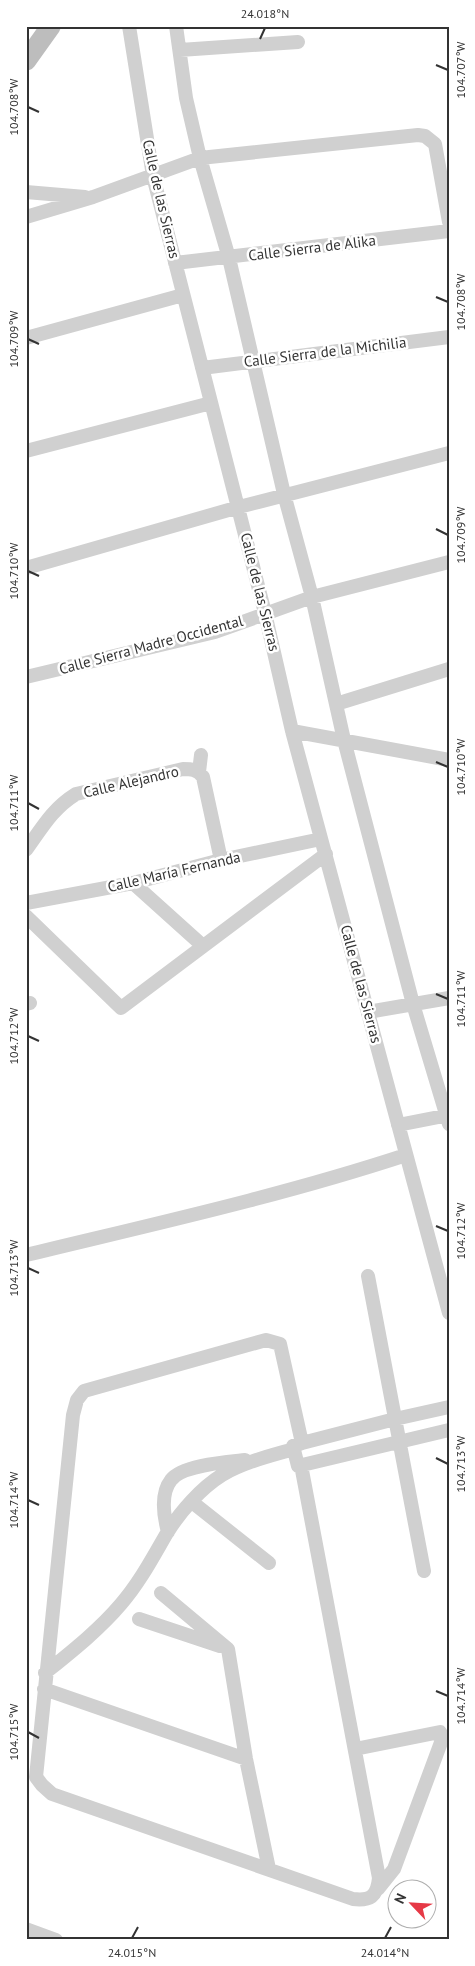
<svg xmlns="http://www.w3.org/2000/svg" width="475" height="1966" font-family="'PT Sans',sans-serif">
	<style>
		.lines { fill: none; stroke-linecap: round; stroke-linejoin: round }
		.street { stroke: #d0d0d0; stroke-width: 14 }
		.secondary { stroke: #bdbdbd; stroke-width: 20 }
		.ticks { fill: none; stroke: #333; stroke-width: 2 }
		.labels { text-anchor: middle; stroke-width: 5; stroke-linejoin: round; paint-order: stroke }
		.street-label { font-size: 15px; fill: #333; stroke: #fff }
		.neatline { fill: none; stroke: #333; stroke-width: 2 }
		.ticks-label { font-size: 12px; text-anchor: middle; fill: #333 }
	</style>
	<rect width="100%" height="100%" fill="#fff"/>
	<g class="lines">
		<path class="street" d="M129,26l24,150 112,437 27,118 157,582
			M176,26l10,72 14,60 29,100 55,236 28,103 32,143 69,264 36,120
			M180,50l118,-8
			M26,192l59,5
			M26,217l67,-20 107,-39 218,-23 7,1 10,8 14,78
			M175,263l274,-32
			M26,338l157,-43
			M202,368l247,-31
			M26,451l185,-48
			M26,568l213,-61 210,-54
			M26,677l189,-45 97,-35 137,-35
			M336,704l113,-35
			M292,731l157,29
			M199,772l2,-17
			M26,850c16,-22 26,-41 50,-56l107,-25c8,0 14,0 20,8l18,83
			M133,883l70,63
			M26,903l107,-20 88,-23 100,-21
			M26,916l95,92 205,-154
			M26,1004l4,-1
			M368,1012l81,-14
			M398,1125l51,-10
			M26,1255c128,-31 255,-59 380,-100
			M368,1276l56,295
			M449,1407l-54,12 -93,24 -9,3 5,20 151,-36
			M301,1465l78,413c-2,19 -9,23 -26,21l-301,-105 -10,-9 -6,-8 37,-362 4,-15 7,-9 182,-51 14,4 22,99
			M192,1502l77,61
			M168,1532c-4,-15 -8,-38 3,-52 11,-15 56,-18 74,-20
			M161,1593l67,56 18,110 23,110
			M139,1619l81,27
			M45,1673c26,-21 54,-43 76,-69 19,-22 32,-47 46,-71 13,-21 34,-45 55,-58 22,-13 48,-19 72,-26
			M44,1689l202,70
			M355,1749l85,-17 3,5 -49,132 -16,20
			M26,1929l30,11"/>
		<path class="secondary" d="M26,61l25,-35"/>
	</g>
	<path class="ticks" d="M260,39l5,-11M436,65l12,5M28,107l11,5M436,297l12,5M28,339l11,5M436,529l12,6M28,571l11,5M436,762l12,5M28,803l11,6M436,994l12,5M28,1036l11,5M436,1226l12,5M28,1268l11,5M436,1458l12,6M28,1500l11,5M436,1691l12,5M28,1732l11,6M132,1938l6,-11M385,1938l6,-11"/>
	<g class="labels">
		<g class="street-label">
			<text transform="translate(161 199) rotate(77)" y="5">Calle de las Sierras</text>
			<text transform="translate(312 248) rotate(-7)" y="5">Calle Sierra de Alika</text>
			<text transform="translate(325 352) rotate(-7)" y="5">Calle Sierra de la Michilia</text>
			<text transform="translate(260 592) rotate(76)" y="5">Calle de las Sierras</text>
			<text transform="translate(151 645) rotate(-15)" y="5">Calle Sierra Madre Occidental</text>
			<text transform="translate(131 782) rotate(-13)" y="5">Calle Alejandro</text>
			<text transform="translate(174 872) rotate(-13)" y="5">Calle María Fernanda</text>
			<text transform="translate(361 984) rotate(75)" y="5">Calle de las Sierras</text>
		</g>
	</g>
	<rect width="475" height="1966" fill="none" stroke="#ffffff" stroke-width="55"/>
	<g transform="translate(412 1904) rotate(295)"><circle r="24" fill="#ffffff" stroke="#adadad"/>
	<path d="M0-4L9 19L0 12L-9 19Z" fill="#e63946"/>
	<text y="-8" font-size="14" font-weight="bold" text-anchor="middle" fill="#333333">N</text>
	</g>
	<rect x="28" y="28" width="420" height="1910" class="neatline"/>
	<g class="ticks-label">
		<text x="265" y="18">24.018°N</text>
		<text transform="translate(461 70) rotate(-90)" y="4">104.707°W</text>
		<text transform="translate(14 107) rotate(-90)" y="4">104.708°W</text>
		<text transform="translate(461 302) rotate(-90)" y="4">104.708°W</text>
		<text transform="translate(14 339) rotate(-90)" y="4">104.709°W</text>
		<text transform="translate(461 535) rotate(-90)" y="4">104.709°W</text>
		<text transform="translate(14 571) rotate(-90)" y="4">104.710°W</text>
		<text transform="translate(461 767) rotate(-90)" y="4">104.710°W</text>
		<text transform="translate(14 803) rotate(-90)" y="4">104.711°W</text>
		<text transform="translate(461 999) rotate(-90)" y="4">104.711°W</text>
		<text transform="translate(14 1036) rotate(-90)" y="4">104.712°W</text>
		<text transform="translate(461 1231) rotate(-90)" y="4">104.712°W</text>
		<text transform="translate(14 1268) rotate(-90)" y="4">104.713°W</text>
		<text transform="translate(461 1464) rotate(-90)" y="4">104.713°W</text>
		<text transform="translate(14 1500) rotate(-90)" y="4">104.714°W</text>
		<text transform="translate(461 1696) rotate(-90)" y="4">104.714°W</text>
		<text transform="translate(14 1732) rotate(-90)" y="4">104.715°W</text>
		<text x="132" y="1957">24.015°N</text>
		<text x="385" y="1957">24.014°N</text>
	</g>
</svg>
